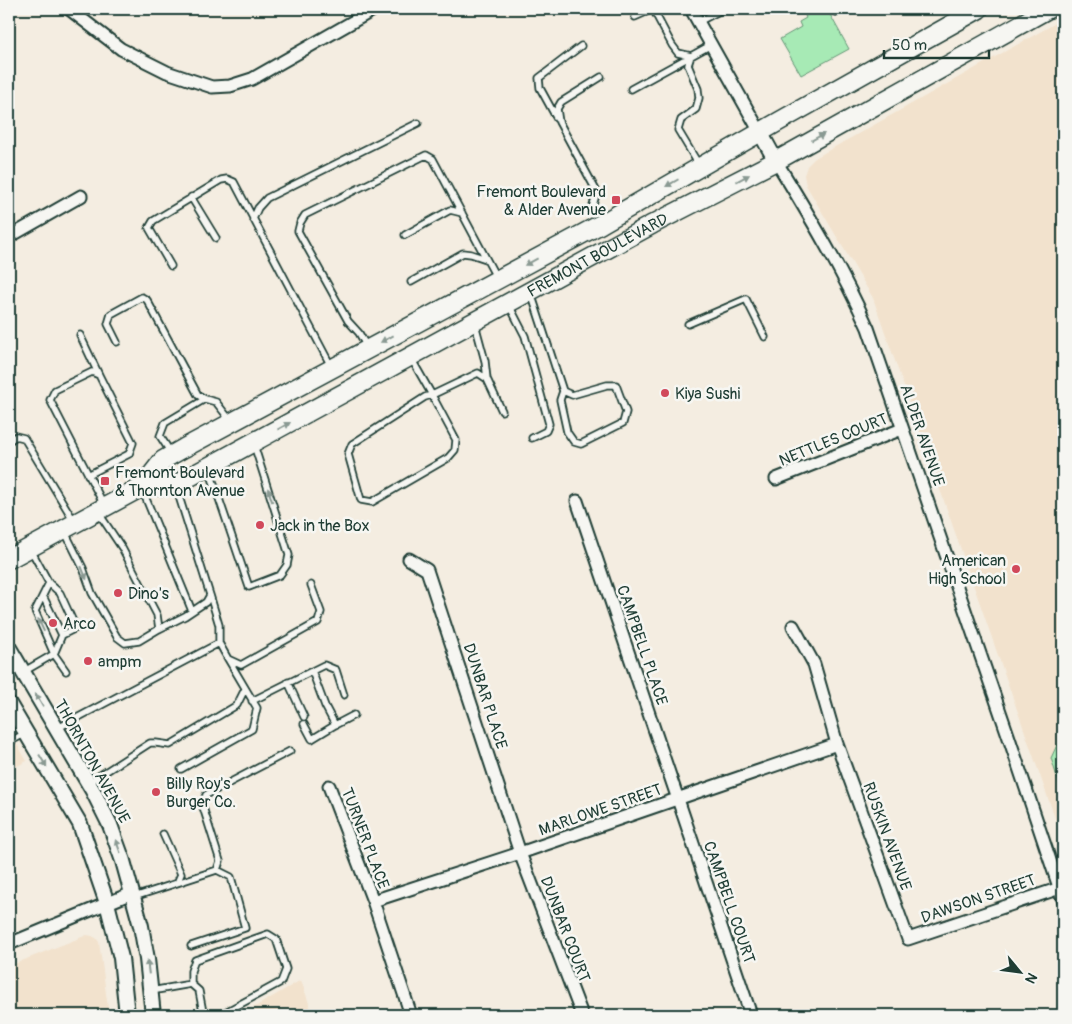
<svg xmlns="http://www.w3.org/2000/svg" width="1072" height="1024" font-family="Pangolin,sans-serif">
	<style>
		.built { fill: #f2e2cd }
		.green { fill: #a7eab5; stroke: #639474 }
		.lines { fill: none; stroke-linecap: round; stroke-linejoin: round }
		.service-casing { stroke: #1f3d34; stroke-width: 9 }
		.minor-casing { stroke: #1f3d34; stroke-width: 15 }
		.tertiary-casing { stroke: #1f3d34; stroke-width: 18 }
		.primary-casing { stroke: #1f3d34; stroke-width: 21 }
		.service { stroke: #f6f6f2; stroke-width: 5.5 }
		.minor { stroke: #f6f6f2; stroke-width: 11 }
		.tertiary { stroke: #f6f6f2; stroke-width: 14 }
		.primary { stroke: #f6f6f2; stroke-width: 18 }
		.oneway { fill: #8a9a93 }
		.poi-dot { fill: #d1495b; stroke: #f6f6f2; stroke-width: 2 }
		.labels { text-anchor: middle; stroke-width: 5; stroke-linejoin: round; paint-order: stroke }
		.poi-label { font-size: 16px; fill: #1f3d34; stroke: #f6f6f2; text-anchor: start }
		.street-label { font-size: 16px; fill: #1f3d34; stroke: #f6f6f2 }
	</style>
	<rect width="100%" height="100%" fill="#f4ede1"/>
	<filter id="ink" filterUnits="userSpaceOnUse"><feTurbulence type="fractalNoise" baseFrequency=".02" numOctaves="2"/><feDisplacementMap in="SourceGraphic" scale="10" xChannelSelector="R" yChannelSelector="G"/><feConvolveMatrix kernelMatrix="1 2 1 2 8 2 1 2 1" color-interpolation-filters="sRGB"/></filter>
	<g filter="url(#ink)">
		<path class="built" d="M1063,19v822l-190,-543 -67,-113 -2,-10 3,-9 8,-8z
			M9,731l18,30 -18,9z
			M87,935l5,1 4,2 3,4 10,73h-100v-49z
			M301,980l12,35h-72z"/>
		<path class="green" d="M819,9h8l22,40 -48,26 -21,-36 21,-12 -2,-5 7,-4 -1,-2z
			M1063,744v52l-12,-38 6,-13z"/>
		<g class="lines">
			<defs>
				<path id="service" d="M635,17l18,-8
					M698,22l25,-13
					M631,89l60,-33 -13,-3 -6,-8 -19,-36
					M557,119l-17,-31 -1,-10 42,-32
					M699,165l-21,-35 3,-10 15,-11 3,-11 -1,-9 -10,-24 3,-9 20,-11
					M191,197l25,41
					M592,208l5,-16 -38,-70 -2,-13 4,-7 40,-25
					M253,219l5,-11 9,-10 151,-75
					M405,235l45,-25 12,3
					M171,266l-22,-38 4,-7 68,-41 6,-1 7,3 97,184
					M411,282l52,-29 8,1 15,5
					M531,293l32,98 9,4 35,-10h9l10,27 -3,11 -42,21 -7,-2 -7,-10 -7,-32 3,-9
					M509,305l16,31 24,88 -3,7 -14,7
					M475,324l10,37 2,18
					M688,324l58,-25 19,38
					M80,335l19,40
					M117,342l-9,-18 3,-10 31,-17 5,3 51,95 7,4 11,3 14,18
					M367,347l-8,-14 -11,-12 -50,-90 2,-8 5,-8 121,-60 7,4 63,118
					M411,358l21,37 46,-22 9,6 15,32
					M432,395l24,45 -1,10 -7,8 -76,44 -11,-2 -13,-46 4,-10 73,-47z
					M9,441l7,-5 8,2 50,83
					M171,453l-11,-17 5,-13 40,-24
					M209,469l40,118 31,-12 7,-10 2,-10 -35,-110
					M88,475l41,-21 4,-11 -34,-68 -7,-3 -37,18 -5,10 54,105
					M142,489l50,122
					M98,512l24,36 35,67 2,14
					M65,532l18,36 9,25 25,44 8,6 14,-2 20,-12 26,-13 21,-14 4,-7 -34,-108
					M49,583l-14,28 19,43 12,17
					M210,595l9,30v18
					M43,596l19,39
					M228,659l13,6 77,-43 3,-10 -10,-27
					M312,671l13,35 10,19 19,-10
					M23,672l31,-18 8,-19 14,-7 -16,-35 -11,-10 -18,-33
					M288,682l16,35
					M252,701l72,-36 12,5 8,25
					M304,724l8,15 23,-14
					M56,729l163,-86 9,16 29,49 -5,21 -71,40
					M9,742l17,-9
					M88,783l62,-40h6l14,2 67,-40 8,-16
					M163,834l18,40 -4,9
					M217,870l3,-9 -18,-57 4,-9 84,-44
					M134,897l83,-27 14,7 14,51 -54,18
					M191,984v-13l4,-11 73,-26 8,5 10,30 -5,13 -61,33
					M151,991l40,-7 8,7 4,21 4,3"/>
				<path id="minor" d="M69,9l52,40 46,23 45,15 18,-1 22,-7 123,-70
					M691,9l69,123
					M836,9h1
					M776,161c33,54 66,109 92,167l140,407 55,164
					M9,237l72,-41
					M776,479l126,-50
					M577,501l174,514
					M409,559l18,11 93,283 62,162
					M793,626l21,38 23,80 71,195 152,-51
					M329,786l44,115 38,114
					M373,901l147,-48 317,-109
					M9,944l123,-51"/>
				<path id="tertiary" d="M760,132l16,29
					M9,648l84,143 17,34 13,36 18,65 6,33 6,56
					M9,704l71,120 27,79 14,55 6,57"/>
				<g id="primary">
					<path id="s1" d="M142,487l33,-2 478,-261 123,-63 272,-152"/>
					<path d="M9,559l133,-72 21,-27 21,-12 417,-224 177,-102 201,-113"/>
				</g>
			</defs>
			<use href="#service" class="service-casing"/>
			<use href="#minor" class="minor-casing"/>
			<use href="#tertiary" class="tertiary-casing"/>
			<use href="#primary" class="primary-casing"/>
			<use href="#service" class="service"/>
			<use href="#minor" class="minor"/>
			<use href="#tertiary" class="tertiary"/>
			<use href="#primary" class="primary"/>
		</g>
		<defs><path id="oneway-solid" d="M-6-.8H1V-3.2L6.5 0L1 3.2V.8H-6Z" transform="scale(1.25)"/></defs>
		<g class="oneway">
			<use href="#oneway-solid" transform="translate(818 137) rotate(-29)"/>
			<use href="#oneway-solid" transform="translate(743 178) rotate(-28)"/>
			<use href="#oneway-solid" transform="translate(672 183) rotate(150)"/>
			<use href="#oneway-solid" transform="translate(531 262) rotate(152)"/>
			<use href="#oneway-solid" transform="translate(387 339) rotate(152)"/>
			<use href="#oneway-solid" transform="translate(284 426) rotate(-29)"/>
			<use href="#oneway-solid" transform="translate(270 495) rotate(-108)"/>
			<use href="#oneway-solid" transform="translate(84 573) rotate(68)"/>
			<use href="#oneway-solid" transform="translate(41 625) rotate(-115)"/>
			<use href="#oneway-solid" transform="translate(39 700) rotate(-120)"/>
			<use href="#oneway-solid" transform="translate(43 761) rotate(59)"/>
			<use href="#oneway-solid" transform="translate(118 846) rotate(-110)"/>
			<use href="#oneway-solid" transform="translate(148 967) rotate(-97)"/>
		</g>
	</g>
	<g class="poi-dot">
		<rect x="611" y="195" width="10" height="10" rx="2.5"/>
		<circle cx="665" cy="393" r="5"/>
		<rect x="100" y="476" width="10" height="10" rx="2.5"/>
		<circle cx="260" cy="525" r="5"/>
		<circle cx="1016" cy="569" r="5"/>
		<circle cx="118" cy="593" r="5"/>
		<circle cx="53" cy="623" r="5"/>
		<circle cx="88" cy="661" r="5"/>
		<circle cx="156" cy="792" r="5"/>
	</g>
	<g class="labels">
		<g class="poi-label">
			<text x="606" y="197" text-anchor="end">Fremont Boulevard<tspan x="606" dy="18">&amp; Alder Avenue</tspan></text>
			<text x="675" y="399">Kiya Sushi</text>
			<text x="115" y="478">Fremont Boulevard<tspan x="115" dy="18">&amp; Thornton Avenue</tspan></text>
			<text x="270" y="531">Jack in the Box</text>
			<text x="1006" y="566" text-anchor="end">American<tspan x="1006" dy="18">High School</tspan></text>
			<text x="128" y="599">Dino's</text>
			<text x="63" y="629">Arco</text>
			<text x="98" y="667">ampm</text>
			<text x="166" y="789">Billy Roy's<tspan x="166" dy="18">Burger Co.</tspan></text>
		</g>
		<g class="street-label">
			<text dy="6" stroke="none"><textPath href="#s1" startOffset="514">FREMONT BOULEVARD</textPath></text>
			<text transform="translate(923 435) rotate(71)" y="6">ALDER AVENUE</text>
			<text transform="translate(833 439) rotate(-22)" y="6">NETTLES COURT</text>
			<text transform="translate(643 645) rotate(71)" y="6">CAMPBELL PLACE</text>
			<text transform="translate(486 696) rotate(72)" y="6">DUNBAR PLACE</text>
			<text transform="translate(93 761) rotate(61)" y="6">THORNTON AVENUE</text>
			<text transform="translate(600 809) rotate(-19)" y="6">MARLOWE STREET</text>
			<text transform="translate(888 836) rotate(70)" y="6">RUSKIN AVENUE</text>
			<text transform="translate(366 838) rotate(69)" y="6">TURNER PLACE</text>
			<text transform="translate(978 898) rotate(-19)" y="6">DAWSON STREET</text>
			<text transform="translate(730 902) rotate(71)" y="6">CAMPBELL COURT</text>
			<text transform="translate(566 929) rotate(69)" y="6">DUNBAR COURT</text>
		</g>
	</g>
	<rect width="1072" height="1024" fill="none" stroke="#f6f6f2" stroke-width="30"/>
	<rect x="15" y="15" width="1042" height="994" fill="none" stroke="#1f3d34" stroke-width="2" filter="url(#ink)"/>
	<g transform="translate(1020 972) rotate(119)" stroke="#f6f6f2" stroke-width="4" paint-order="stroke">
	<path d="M0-4L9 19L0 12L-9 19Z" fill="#1f3d34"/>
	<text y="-8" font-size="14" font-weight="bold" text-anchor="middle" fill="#1f3d34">N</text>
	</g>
	<path d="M884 50v8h105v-8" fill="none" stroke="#1f3d34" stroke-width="2.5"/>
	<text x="892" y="50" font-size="15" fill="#1f3d34" stroke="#f6f6f2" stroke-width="4" paint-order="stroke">50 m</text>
</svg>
